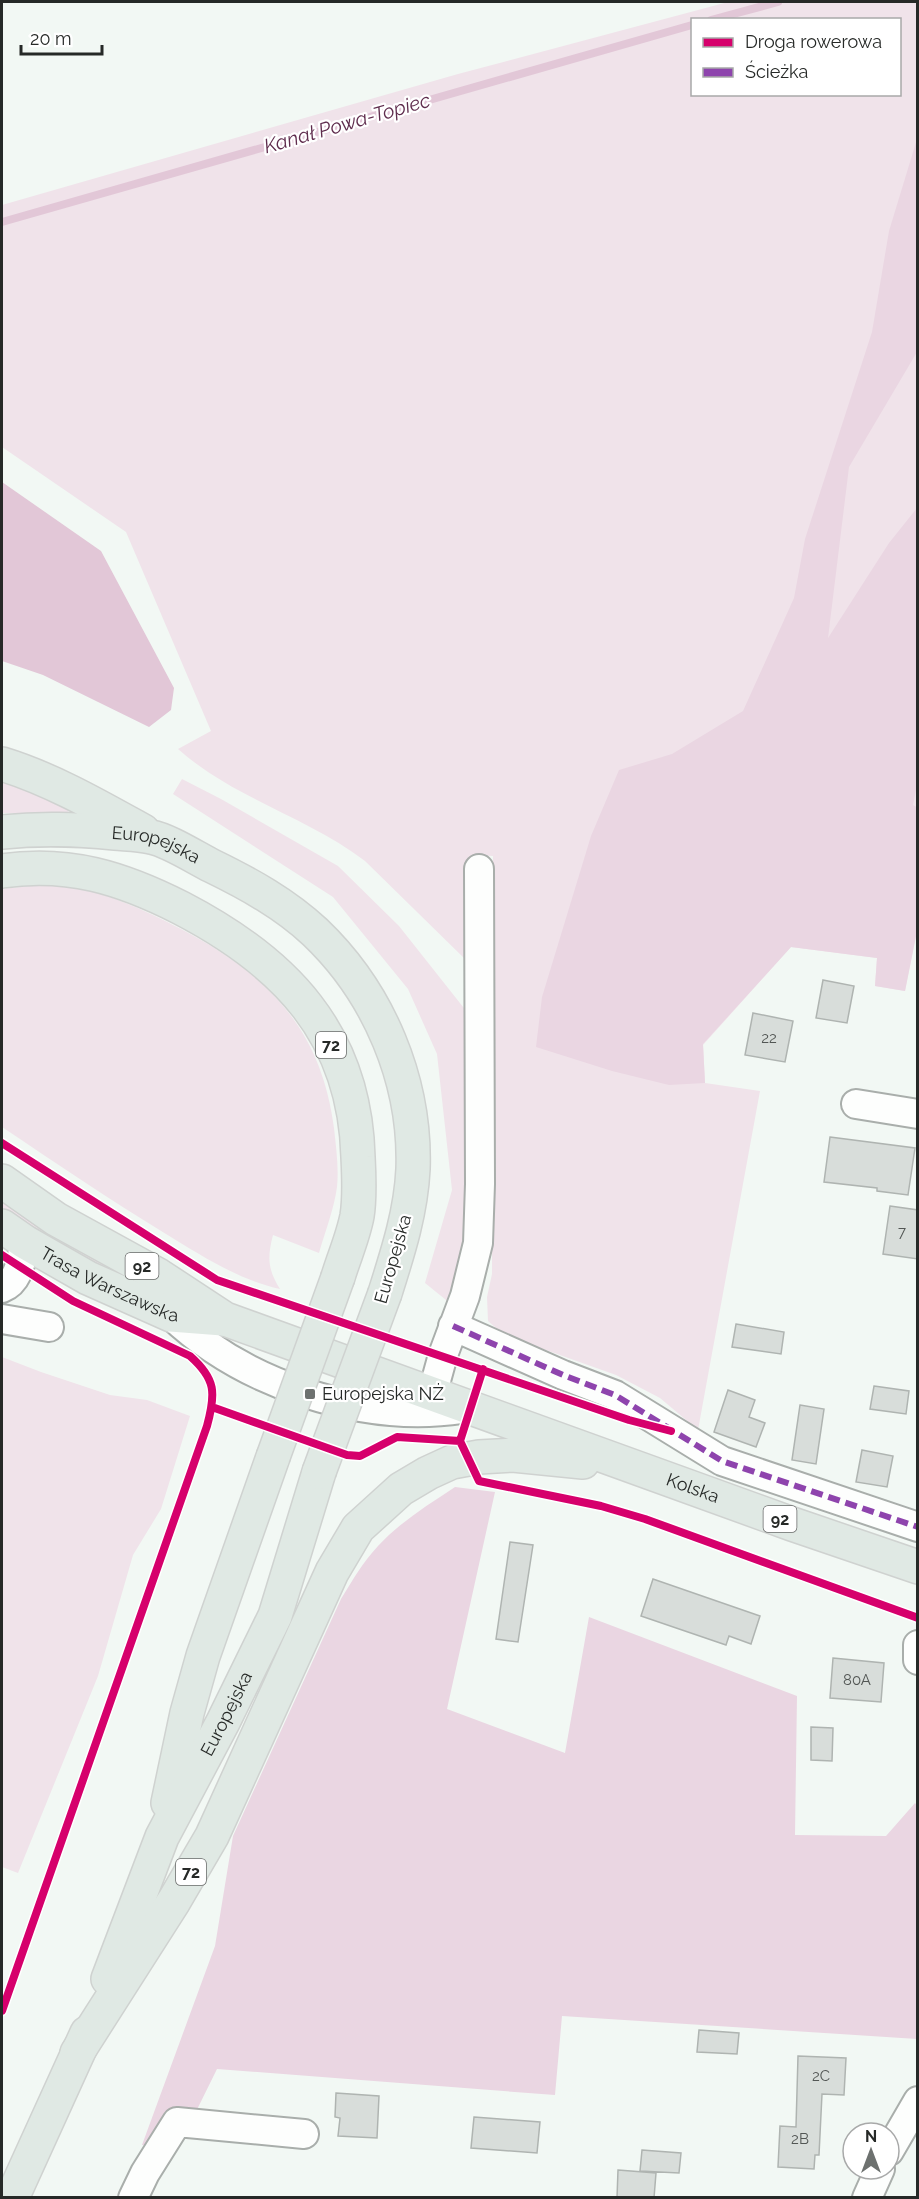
<svg xmlns="http://www.w3.org/2000/svg" width="919" height="2199" font-family="Raleway,sans-serif">
	<style>
		.green { fill: #f0e3ea; fill-rule: evenodd }
		.forest { fill: #ead6e2 }
		.water { fill: #e2c7d7 }
		.lines { fill: none; stroke-linecap: round; stroke-linejoin: round }
		.stream { stroke: #e2c7d7; stroke-width: 8 }
		.building { fill: #d8ddda; stroke: #afb4b1; stroke-width: 1.5 }
		.minor-casing { stroke: #a9aeab; stroke-width: 32 }
		.major-casing { stroke: #cfd2d0; stroke-width: 36 }
		.minor { stroke: #fdfefd; stroke-width: 28 }
		.major { stroke: #e0e9e4; stroke-width: 33 }
		.major-bridge-casing { stroke: #cfd2d0; stroke-width: 36; stroke-linecap: butt }
		.major-bridge { stroke: #e0e9e4; stroke-width: 33 }
		.quiet { stroke: #8e44ad; stroke-width: 6; stroke-dasharray: 12 6; stroke-linecap: butt }
		.cycleway-casing { stroke: #fff; stroke-width: 11 }
		.cycleway { stroke: #d6006c; stroke-width: 8 }
		.poi-dot { fill: #6d716f; stroke: #fff; stroke-width: 2 }
		.labels { text-anchor: middle; stroke-width: 4.5; stroke-linejoin: round; paint-order: stroke }
		.number-label { font-size: 15px; fill: #525654 }
		.shield { fill: #fff; stroke: #676968; stroke-width: 1.5 }
		.shield-label { font-size: 16px; font-weight: bold; fill: #262927 }
		.street-label { font-size: 18px; fill: #262927; stroke: #fff }
		.poi-label { font-size: 18px; fill: #262927; stroke: #fff; text-anchor: start }
		.water-label { font-size: 20px; font-style: italic; fill: #5f2c4d; stroke: #fff }
	</style>
	<rect width="100%" height="100%" fill="#f2f8f4"/>
	<path class="green" d="M728,2h189v929l-12,60 -30,-5 2,-28 -86,-11 -88,98 2,38 55,8 -62,339 -38,-32 -44,-23 -112,-40 -16,-14 -1,-24 5,-23 1,-418 -22,-1 -5,105 -101,-99c-58,-44 -132,-63 -187,-112l33,-18 -85,-199 -124,-85v-242l456,-131zM692,20h208v74h-208z
		M2,774l70,35 -7,5 -63,-1z
		M182,779l39,20 117,67 61,60 72,91 -6,239 -14,48 -26,-21 27,-93 -15,-136 -29,-65 -75,-92 -160,-103z
		M30,886c10,0 21,-1 32,0 41,4 82,24 119,43 86,45 140,99 153,199 2,19 5,40 3,59 -3,22 -12,45 -18,66l-46,-18c-6,23 -5,35 7,54 -41,-9 -78,-33 -114,-55 -56,-34 -110,-71 -164,-107v-238z
		M2,1197l130,72 2,16 -108,-58 -24,-20z
		M2,1357l39,15 69,23 37,5 43,16 -29,93 -28,46 -35,121 -80,197 -16,-6z"/>
	<path class="forest" d="M917,139v213l-68,115 -21,171 61,-95 28,-35 1,272 -5,25 5,3 -1,123 -12,60 -30,-5 2,-28 -86,-11 -88,97 2,39 -36,2 -57,-14 -76,-24 6,-50 49,-161 28,-66 53,-16 71,-43 51,-113 11,-59 67,-207 17,-101z
		M455,1487l40,5 -48,217 118,44 24,-136 208,79 -2,139 91,1 29,-33 2,3v233l-355,-23 -7,79 -338,-26 -35,71 -2,7 -38,-2 73,-199 18,-110 108,-237c11,-18 22,-37 37,-53 22,-24 50,-41 77,-59z"/>
	<path class="water" d="M2,482l99,69 73,137 -3,22 -22,17 -106,-52 -41,-14z"/>
	<g class="lines">
		<path class="stream" d="M711,20l67,-18
			M2,222l690,-197"/>
	</g>
	<path class="building" d="M823,980l31,6 -7,37 -31,-5z
		M753,1013l40,8 -8,41 -40,-7z
		M830,1137l85,11 -7,47 -31,-4v-3l-53,-6z
		M890,1206l28,4v49l-35,-5z
		M736,1324l48,8 -3,22 -49,-7z
		M874,1386l35,5 -3,23 -36,-5z
		M728,1390l27,10 -6,17 16,6 -9,24 -42,-15z
		M800,1405l24,4 -8,55 -24,-4z
		M862,1450l31,6 -6,31 -31,-5z
		M510,1542l23,3 -15,97 -22,-3z
		M653,1579l107,37 -9,28 -22,-8 -3,9 -85,-29z
		M833,1658l51,5 -3,39 -51,-4z
		M811,1727l22,1 -1,33 -21,-1z
		M699,2030l40,3 -2,21 -40,-2z
		M798,2056l48,2 -2,37 -22,-1 -3,61h-4l-1,14 -36,-2 2,-41 16,1z
		M336,2093l43,3 -2,42 -39,-2 2,-18 -5,-1z
		M474,2117l66,5 -3,31 -66,-5z
		M642,2150l39,3 -2,20 -39,-2z
		M618,2170l38,3 -2,25h-37z"/>
	<g class="lines">
		<defs>
			<path id="minor" d="M856,1104l62,10
				M2,1288c18,-7 19,-29 23,-46
				M171,1315c73,69 192,109 291,94
				M2,1319l47,8
				M453,1326l110,49 52,20 107,66 196,66
				M432,1395l11,-40 22,-59 13,-53 2,-59 -1,-315
				M918,1645v15
				M889,2151l29,-50
				M133,2198l12,-25 32,-51 127,12
				M867,2198l13,-29"/>
			<g id="major">
				<path d="M2,764c49,15 96,42 141,67"/>
				<path id="s1" d="M2,832c40,-4 72,-3 113,1 11,1 24,1 36,4 17,3 45,21 61,29 37,18 73,38 103,66 64,61 101,149 98,237 -2,43 -15,83 -28,124"/>
				<path d="M2,871c66,-10 120,7 179,37 104,54 174,126 177,249 1,19 2,41 -1,59 -4,21 -13,41 -19,61"/>
				<path id="s2" d="M2,1181l54,38 102,56 67,44 567,205 126,43"/>
				<path id="s3" d="M2,1226l23,16 63,36 83,37 52,4"/>
				<path d="M168,1803l19,-90 16,-57 70,-199"/>
				<path id="s4" d="M108,1979l54,-142 61,-115 52,-106 44,-144"/>
				<path d="M77,2053l97,-152 38,-65 120,-264 26,-44 43,-39 27,-16 24,-11 27,-5 34,-2 70,7"/>
				<path d="M12,2198l75,-165"/>
			</g>
		</defs>
		<use href="#minor" class="minor-casing"/>
		<use href="#major" class="major-casing"/>
		<use href="#minor" class="minor"/>
		<use href="#major" class="major"/>
		<defs>
			<path id="major-bridge" d="M273,1457l65,-180
				M319,1472l66,-179"/>
		</defs>
		<use href="#major-bridge" class="major-bridge-casing"/>
		<use href="#major-bridge" class="major-bridge"/>
		<path class="quiet" d="M453,1326l110,49 52,20 107,66 196,66"/>
		<defs>
			<path id="cycleway" d="M2,1143l215,137 412,140 42,11
				M2,1255l71,46 117,55c26,23 26,37 17,70l-205,585
				M483,1369l-23,72 19,40 122,25 44,13 273,99
				M212,1407l135,48 13,1 37,-19 63,4"/>
		</defs>
		<use href="#cycleway" class="cycleway-casing"/>
		<use href="#cycleway" class="cycleway"/>
	</g>
	<rect class="poi-dot" x="304" y="1388" width="12" height="12" rx="3"/>
	<g class="labels">
		<g class="number-label">
			<text x="769" y="1043">22</text>
			<text x="902" y="1237">7</text>
			<text x="857" y="1685">80A</text>
			<text x="821" y="2081">2C</text>
			<text x="800" y="2144">2B</text>
		</g>
		<g class="shield">
			<rect x="316" y="1032" width="30" height="26" rx="4.5"/>
			<rect x="125.5" y="1253" width="33" height="26" rx="4.5"/>
			<rect x="763.5" y="1506" width="33" height="26" rx="4.5"/>
			<rect x="176" y="1859" width="30" height="26" rx="4.5"/>
		</g>
		<g class="shield-label">
			<text x="331" y="1051">72</text>
			<text x="142" y="1272">92</text>
			<text x="780" y="1525">92</text>
			<text x="191" y="1878">72</text>
		</g>
		<g class="street-label">
			<text dy="6" stroke="none"><textPath href="#s1" startOffset="156">Europejska</textPath></text>
			<text transform="translate(393 1259) rotate(-74)" y="6">Europejska</text>
			<text dy="6" stroke="none"><textPath href="#s3" startOffset="123">Trasa Warszawska</textPath></text>
			<text dy="6" stroke="none"><textPath href="#s2" startOffset="760">Kolska</textPath></text>
			<text dy="6" stroke="none"><textPath href="#s4" startOffset="291">Europejska</textPath></text>
		</g>
		<g class="poi-label">
			<text x="322" y="1400">Europejska NŻ</text>
		</g>
		<g class="water-label">
			<text transform="translate(347 123) rotate(-16)" y="7">Kanał Powa-Topiec</text>
		</g>
	</g>
	<rect width="919" height="2199" fill="none" stroke="#262927" stroke-width="6"/>
	<rect x="691" y="18" width="210" height="78" fill="#ffffff" stroke="#a8a9a9" stroke-width="1.5"/>
	<rect x="703" y="38" width="30" height="9" fill="#d6006c" stroke="#a8a9a9" stroke-width="1.5"/>
	<text x="745" y="48" font-size="18" fill="#262927">Droga rowerowa</text>
	<rect x="703" y="68" width="30" height="9" fill="#8e44ad" stroke="#a8a9a9" stroke-width="1.5"/>
	<text x="745" y="78" font-size="18" fill="#262927">Ścieżka</text>
	<g transform="translate(871 2151)"><circle r="28" fill="#ffffff" stroke="#a8a9a9" stroke-width="1.5"/>
	<path d="M0-4.5L10 22L0 15L-10 22Z" fill="#6d716f"/>
	<text y="-9" font-size="16" font-weight="bold" text-anchor="middle" fill="#262927">N</text>
	</g>
	<path d="M21 45v9h81v-9" fill="none" stroke="#262927" stroke-width="3"/>
	<text x="30" y="45" font-size="18" fill="#262927" stroke="#ffffff" stroke-width="4.5" paint-order="stroke">20 m</text>
</svg>
